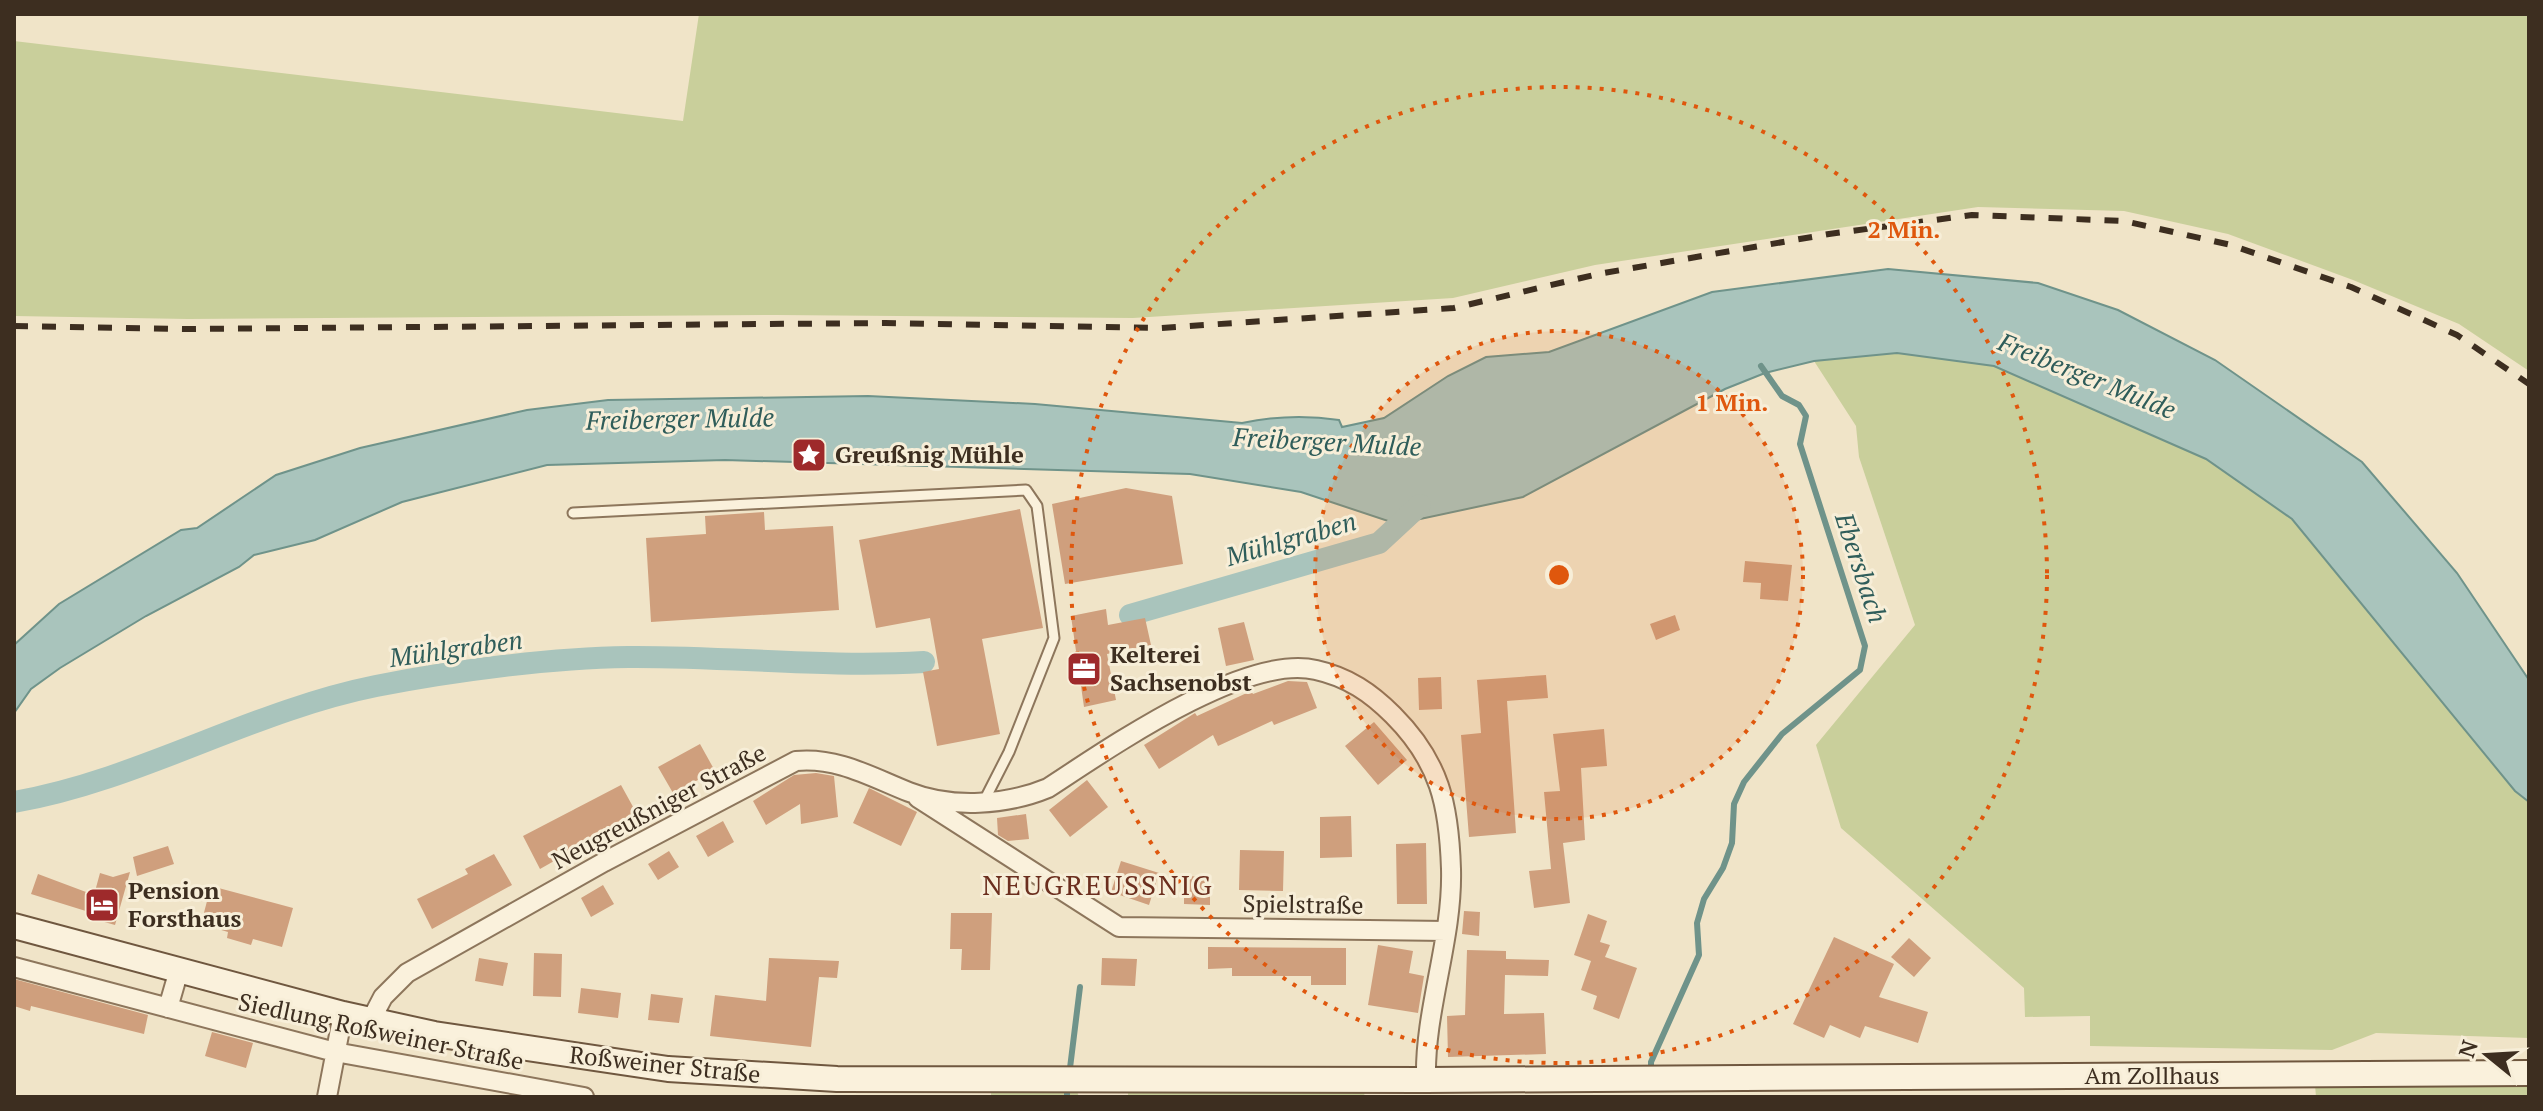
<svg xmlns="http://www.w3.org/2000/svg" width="2543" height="1111" font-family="'PT Serif',serif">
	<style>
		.green { fill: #c9cf9b }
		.water { fill: #a9c4bc; stroke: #6f938a; stroke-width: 2 }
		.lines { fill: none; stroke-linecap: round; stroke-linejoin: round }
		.stream { stroke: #6f938a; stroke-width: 6 }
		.canal { stroke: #a9c4bc; stroke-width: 22 }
		.building { fill: #cf9f7d }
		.lane-casing { stroke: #8d765c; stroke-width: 13 }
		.street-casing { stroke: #8d765c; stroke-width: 22 }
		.secondary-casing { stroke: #6f573f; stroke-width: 28 }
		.lane { stroke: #faf1dc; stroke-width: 9 }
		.street { stroke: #faf1dc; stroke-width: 18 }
		.secondary { stroke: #faf1dc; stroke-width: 24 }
		.rail { stroke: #3d2e20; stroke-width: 6; stroke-dasharray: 14 14; stroke-linecap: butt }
		.ring { fill: none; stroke: #df570d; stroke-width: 4; stroke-dasharray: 4 8 }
		.labels { text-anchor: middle; stroke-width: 6; stroke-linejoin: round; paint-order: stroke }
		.poi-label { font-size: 24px; font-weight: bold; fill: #3d2e20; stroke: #f7eed8; text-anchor: start }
		.street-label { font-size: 24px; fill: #3d2e20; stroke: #f7eed8 }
		.water-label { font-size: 26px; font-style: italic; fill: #2f5d5a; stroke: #f7eed8 }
		.quarter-label { font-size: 28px; letter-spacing: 2px; fill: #6b2e1e; stroke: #f7eed8 }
		.centre { fill: #df570d; stroke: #f7eed8; stroke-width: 4 }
		.ring-label { font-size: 24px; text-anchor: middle; font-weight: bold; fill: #df570d; stroke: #f7eed8; stroke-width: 6; stroke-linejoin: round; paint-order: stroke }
	</style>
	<rect width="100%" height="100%" fill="#f0e4c8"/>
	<path class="green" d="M699,14h1830v357l-70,-47 -106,-44 -125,-46 -104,-23 -146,-4 -383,58 -142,33 -320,20 -356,-3 -589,4 -174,-3v-275l669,80z
		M1897,353l97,13 212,93 86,60 223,272 14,11v236l-153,-5 -44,17 -242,-4v-30l-65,1 -1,-29 -183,-160 -25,-83 99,-120 -56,-168 -3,-31 -42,-65z
		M2529,1084v13h-213l-1,-12z
		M991,1090l86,1 2,6h-88z
		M1365,1090l-1,7h-236v-6z"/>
	<path class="water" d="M1888,269l150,14 80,27 97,50 147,102 95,111 72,107v122l-14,-11 -223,-272 -86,-60 -212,-93 -97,-13 -83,8 -49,12 -40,16 -202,108 -126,27 -96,-32 -111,-18 -465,-14 -178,5 -145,37 -87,38 -61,15 -15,12 -93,49 -86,52 -29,21 -17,24v-68l45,-41 122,-74 16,-2 79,-53 84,-27 167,-38 81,-10 260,-4 167,8 207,19c33,-7 64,-8 97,-3l3,7 42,-9 64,-42 38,-19 63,-5 163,-60z"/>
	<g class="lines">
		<path class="stream" d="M1070,1068l10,-81
			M1651,1073v-11l48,-107 -2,-32 7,-24 19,-31 9,-25 2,-39 10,-22 38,-48 78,-64 5,-24 -65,-202 6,-28 -7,-11 -17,-9 -21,-30
			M1067,1097v-5"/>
		<path class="canal" d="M1130,615l249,-72 41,-38
			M14,802c126,-22 237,-91 362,-116 75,-15 175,-28 252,-29 99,-1 197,11 296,5"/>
	</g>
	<path class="building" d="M1126,488l46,8 11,68 -118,20 -13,-80z
		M1020,509l23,119 -61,11 18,95 -63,12 -14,-74 16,-3 -9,-51 -54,10 -17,-88z
		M764,512l1,18 68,-4 6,84 -188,12 -5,-84 60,-4 -1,-18z
		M1745,561l47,4 -4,36 -28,-2 1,-16 -18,-1z
		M1106,609l2,16 37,-7 6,27 -44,9 9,46 -32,7 -13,-91z
		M1675,615l5,15 -24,10 -6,-16z
		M1244,622l10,38 -28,6 -8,-38z
		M1546,675l2,23 -41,3 9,132 -47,4 -8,-102 20,-2 -4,-53z
		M1441,677l1,32 -23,1 -1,-32z
		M1288,681l19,1 10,26 -43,17 -2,-4 -54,25 -5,-11 -54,34 -15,-24 51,-32 2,3 54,-25 2,3z
		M1374,722l33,38 -29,25 -33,-39z
		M1604,729l3,37 -26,2 4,72 -22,3 7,60 -36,5 -5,-37 22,-2 -7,-77 16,-1 -7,-57z
		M700,744l15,27 -42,22 -15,-26z
		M816,773l18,3 4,41 -37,7 -1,-20 -34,21 -13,-24 41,-26z
		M1087,780l21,27 -38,30 -21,-27z
		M621,785l16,29 -97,55 -17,-33z
		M869,788l48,24 -16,34 -48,-23z
		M1026,814l3,25 -21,2 -10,-6 -1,-17z
		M1351,816l1,41 -32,1v-41z
		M723,821l11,21 -26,15 -12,-21z
		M1426,843l1,61h-30l-1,-60z
		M168,846l6,18 -37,12 -4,-19z
		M1240,850l44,1 -1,40 -44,-1z
		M669,851l10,16 -21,13 -10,-16z
		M494,854l18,31 -80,44 -15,-30 51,-25 -3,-5z
		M1121,861l38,12 -10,32 -38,-13z
		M130,872l-15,53 -28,-8 2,-5 -58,-18 7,-20 56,21 6,-22 13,4z
		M1184,876l26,1v28l-26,-1z
		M603,885l11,19 -23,13 -10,-19z
		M211,886l82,22 -11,39 -29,-8 -2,6 -24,-7 1,-6 -27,-8z
		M1464,911l16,1 -1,24 -17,-2z
		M951,913h41l-2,57h-29l1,-21h-12z
		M1588,914l19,7 -7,21 10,3 -5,12 32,11 -18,51 -26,-10 4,-13 -16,-6 10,-29 -17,-6z
		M1834,937l60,27 -15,33 49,15 -10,31 -53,-17 -5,12 -30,-13 -6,13 -31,-14z
		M1909,938l22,20 -17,19 -23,-20z
		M1378,945l35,6 -4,22 15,3 -6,37 -50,-8z
		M1208,947l138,1v37h-35v-9h-79v-8l-24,1z
		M1467,950l39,1v8l43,1 -1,16 -43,-1 -1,39 40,-1 2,41 -98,3 -1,-41 18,-1z
		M534,953l28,1 -1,43 -28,-1z
		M479,958l29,5 -5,23 -28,-5z
		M769,958l70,3 -2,17 -18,-1 -8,70 -101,-11 5,-41 51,6z
		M1102,958l35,1 -2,27 -34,-1z
		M14,979l134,36 -4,19 -113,-28 -1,5 -16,-5z
		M581,988l40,5 -3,25 -40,-5z
		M651,994l32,4 -4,25 -31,-3z
		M212,1032l41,11 -7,25 -41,-12z"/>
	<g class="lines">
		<defs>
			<path id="lane" d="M573,513l453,-23 11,16 17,132 -45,114 -25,49"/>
			<path id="street" d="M918,798l201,129 327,4
				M14,967l321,85 249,45
				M168,1008l11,-38
				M371,1020l12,-23 24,-24 197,-111 192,-101c42,-4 75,16 113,31 43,17 98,13 139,-4 60,-39 197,-135 268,-118 32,7 55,23 77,45 47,47 56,90 58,154 2,71 -27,141 -25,211
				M327,1097l16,-83"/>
			<path id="secondary" d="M14,926l329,88 91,20 234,35 169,10 589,1 1103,-7"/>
		</defs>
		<use href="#lane" class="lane-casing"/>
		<use href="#street" class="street-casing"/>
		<use href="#secondary" class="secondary-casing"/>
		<use href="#lane" class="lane"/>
		<use href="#street" class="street"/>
		<use href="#secondary" class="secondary"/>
		<path class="rail" d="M14,326l173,3 698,-6 276,5 293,-20 144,-34 231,-40 143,-19 152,6 107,24 120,42 106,48 72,49"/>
	</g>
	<circle cx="1559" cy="575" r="244" fill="#df570d" fill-opacity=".12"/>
	<g class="ring">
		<circle cx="1559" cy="575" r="244"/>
		<circle cx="1559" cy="575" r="488"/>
	</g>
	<defs>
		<symbol id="sight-square" viewBox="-11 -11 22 22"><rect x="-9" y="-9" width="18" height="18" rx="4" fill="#9e2a2b" stroke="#f7eed8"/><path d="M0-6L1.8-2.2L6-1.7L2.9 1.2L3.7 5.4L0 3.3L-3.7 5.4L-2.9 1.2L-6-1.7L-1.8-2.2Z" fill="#fff"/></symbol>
		<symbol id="office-square" viewBox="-11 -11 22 22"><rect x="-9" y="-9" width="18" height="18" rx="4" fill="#9e2a2b" stroke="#f7eed8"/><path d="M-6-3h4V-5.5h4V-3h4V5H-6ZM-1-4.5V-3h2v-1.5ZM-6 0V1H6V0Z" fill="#fff"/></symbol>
		<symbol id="hotel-square" viewBox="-11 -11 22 22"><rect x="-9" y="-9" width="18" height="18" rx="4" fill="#9e2a2b" stroke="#f7eed8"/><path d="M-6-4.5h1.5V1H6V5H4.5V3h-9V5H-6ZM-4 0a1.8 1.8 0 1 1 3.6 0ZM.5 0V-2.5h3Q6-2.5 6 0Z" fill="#fff"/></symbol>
	</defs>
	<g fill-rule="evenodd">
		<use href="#sight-square" x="789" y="435" width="40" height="40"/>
		<use href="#office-square" x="1064" y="649" width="40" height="40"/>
		<use href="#hotel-square" x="82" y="885" width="40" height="40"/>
	</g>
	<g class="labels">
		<g class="poi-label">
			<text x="835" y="463">Greußnig Mühle</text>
			<text x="1110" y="663">Kelterei<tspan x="1110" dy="28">Sachsenobst</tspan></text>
			<text x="128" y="899">Pension<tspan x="128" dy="28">Forsthaus</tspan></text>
		</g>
		<g class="street-label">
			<text transform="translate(659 807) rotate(-28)" y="8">Neugreußniger Straße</text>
			<text transform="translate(1303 905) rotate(1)" y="8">Spielstraße</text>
			<text transform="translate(381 1032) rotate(12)" y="8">Siedlung Roßweiner Straße</text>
			<text transform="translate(665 1065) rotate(6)" y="8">Roßweiner Straße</text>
			<text x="2152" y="1084">Am Zollhaus</text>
		</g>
		<g class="water-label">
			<text transform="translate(2087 376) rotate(22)" y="9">Freiberger Mulde</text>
			<text transform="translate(680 419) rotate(-1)" y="9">Freiberger Mulde</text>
			<text transform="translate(1327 442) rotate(3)" y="9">Freiberger Mulde</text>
			<text transform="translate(1291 539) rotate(-16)" y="9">Mühlgraben</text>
			<text transform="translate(1861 568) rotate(72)" y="9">Ebersbach</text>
			<text transform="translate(456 649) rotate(-8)" y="9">Mühlgraben</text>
		</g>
		<g class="quarter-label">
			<text x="1098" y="895">NEUGREUSSNIG</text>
		</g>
	</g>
	<circle cx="1559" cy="575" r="12" class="centre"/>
	<g class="ring-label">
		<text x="1904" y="238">2 Min.</text>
		<text x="1732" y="411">1 Min.</text>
	</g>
	<rect width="2543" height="1111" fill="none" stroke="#3d2e20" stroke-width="32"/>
	<g transform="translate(2487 1055) rotate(288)" stroke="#f7eed8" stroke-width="6" paint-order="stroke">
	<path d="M0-6L14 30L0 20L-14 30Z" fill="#3d2e20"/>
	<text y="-12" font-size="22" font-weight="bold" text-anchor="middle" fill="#3d2e20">N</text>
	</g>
</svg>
